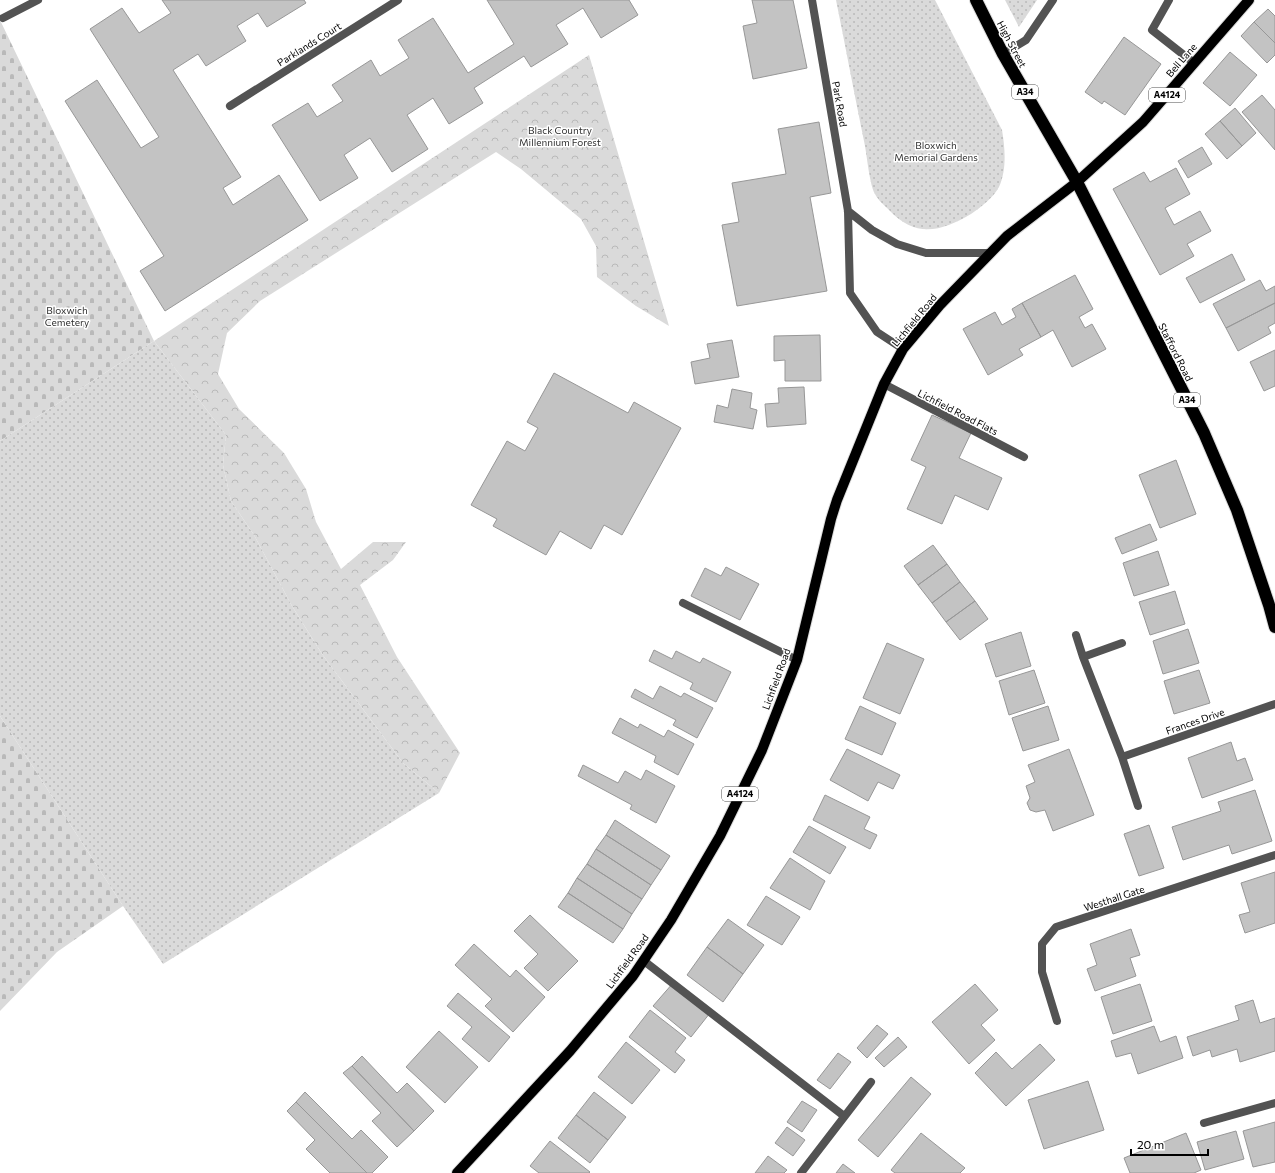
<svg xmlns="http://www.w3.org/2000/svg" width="1275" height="1173" font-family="Commissioner,sans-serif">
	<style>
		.forest { fill: url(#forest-crowns) }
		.cemetery { fill: url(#cemetery-stones) }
		.park { fill: url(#park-dots) }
		.building { fill: #c3c3c3; stroke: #979797 }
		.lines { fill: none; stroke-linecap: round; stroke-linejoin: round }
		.primary-casing { stroke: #dbdbdb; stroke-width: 12 }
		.highway-casing { stroke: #dbdbdb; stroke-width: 14 }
		.lane { stroke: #535353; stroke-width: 8 }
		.street { stroke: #535353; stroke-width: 8 }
		.primary { stroke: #000; stroke-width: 10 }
		.highway { stroke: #000; stroke-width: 12 }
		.labels { text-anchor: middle; stroke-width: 3; stroke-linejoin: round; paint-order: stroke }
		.shield { fill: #fff; stroke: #4c4c4c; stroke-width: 1 }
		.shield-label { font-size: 9px; font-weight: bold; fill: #000 }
		.street-label { font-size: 10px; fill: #000; stroke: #fff }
		.park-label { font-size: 10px; fill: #313131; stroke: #fff }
	</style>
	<defs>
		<pattern id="forest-crowns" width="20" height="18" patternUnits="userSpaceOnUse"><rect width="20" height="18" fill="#dadada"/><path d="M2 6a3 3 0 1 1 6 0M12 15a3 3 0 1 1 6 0" fill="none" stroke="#b9b9b9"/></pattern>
		<pattern id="cemetery-stones" width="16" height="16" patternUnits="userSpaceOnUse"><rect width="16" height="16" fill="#dadada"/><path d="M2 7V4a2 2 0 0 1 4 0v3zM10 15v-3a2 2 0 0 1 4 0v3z" fill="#b9b9b9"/></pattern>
		<pattern id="park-dots" width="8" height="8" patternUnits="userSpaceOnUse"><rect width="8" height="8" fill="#dadada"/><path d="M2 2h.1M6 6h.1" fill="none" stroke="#b9b9b9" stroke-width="1.8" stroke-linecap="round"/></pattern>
	</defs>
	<rect width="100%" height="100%" fill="#fff"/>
	<path class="forest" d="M589,55l80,271 -33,-20 -39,-29 -1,-31 -15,-27 -60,-50 -25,-17 -236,149 -33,32 -9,41 21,35 45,44 22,36 10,33 25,47 32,-27h33l-13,18 -33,25 37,72 63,96 -21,40 -36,-30 -81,-109 -30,-48 -38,-71 -23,-34 -8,-36 3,-30 -72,-94z"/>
	<path class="cemetery" d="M0,20l154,321 -154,100z
		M0,716l123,190 -66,46 -57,59z"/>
	<path class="park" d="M836,0h99l67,130c3,18 5,39 -3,57 -6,11 -18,20 -28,27 -30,18 -56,24 -82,-4 -5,-5 -11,-10 -14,-16 -5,-8 -8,-37 -10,-48 -10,-48 -19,-97 -29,-146z
		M1005,0h32l-18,27z
		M154,341l72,94 -3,30 8,36 23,34 38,71 30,48 81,109 36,30 -276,171 -40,-58 -123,-190v-275z"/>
	<path class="building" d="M162,0h142l2,3 -39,24 -9,-14 -21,13 9,15 -40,25 -8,-12 -25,16 68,107 -18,11 10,17 46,-30 29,45 -143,91 -25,-40 24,-15 -99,-155 32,-21 44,68 18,-11 -69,-108 32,-21 17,25 32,-20z
		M487,0h142l9,15 -37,23 -18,-30 -27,17 12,19 -37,23 -7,-11 -50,32 9,15 -34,21 -16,-26 -26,17 21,34 -36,23 -22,-34 -26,17 14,23 -38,23 -48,-76 36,-22 9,14 26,-16 -11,-16 39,-25 9,16 29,-18 -11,-18 35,-22 35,55 46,-29z
		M752,0h41l14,68 -54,11 -10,-53 14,-3z
		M1268,9l7,7v27l-21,-21z
		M1254,22l21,21v12l-8,8 -26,-27z
		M1124,37l37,27 -36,51 -21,-14 -2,3 -17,-12z
		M1230,52l27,23 -27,31 -27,-23z
		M1262,95l13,15v40l-33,-38z
		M1235,108l21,25 -14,13 -22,-25z
		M1220,121l22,25 -15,13 -22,-25z
		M819,122l12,71 -21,4 17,94 -90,15 -15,-81 17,-3 -7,-39 54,-9 -8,-45z
		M1202,147l10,17 -24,14 -10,-17z
		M1176,168l14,26 -25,14 9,17 26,-14 11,20 -24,13 7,12 -34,19 -47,-86 31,-17 6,10z
		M1232,254l13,26 -45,23 -14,-25z
		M1075,275l18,34 -14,8 6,11 7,-4 14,25 -34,18 -19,-37 -12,7 -19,-34z
		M1260,280l6,11 9,-5v17l-49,25 -13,-24z
		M1022,303l19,34 -22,12 4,6 -35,20 -25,-46 32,-17 7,13 14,-8 -4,-8z
		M1275,303v20l-7,4 3,6 -33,18 -12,-23z
		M820,335l1,46h-36v-21l-11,1v-25z
		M732,340l7,37 -44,7 -4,-22 19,-4 -3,-14z
		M1275,350v36l-11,5 -14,-29z
		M554,373l74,40 6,-11 47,26 -59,107 -18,-10 -13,24 -31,-18 -14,24 -53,-29 4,-7 -26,-14 36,-64 18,10 13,-23 -11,-6z
		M804,387l2,37 -39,3 -2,-23 14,-1 -1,-15z
		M732,389l20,4 -2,15 7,2 -4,19 -39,-7 3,-17 11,3z
		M932,415l39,18 -12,25 43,20 -14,32 -33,-15 -13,29 -35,-15 19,-42 -15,-7z
		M1176,460l20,54 -36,14 -21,-53z
		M1150,524l7,16 -35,14 -7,-16z
		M933,545l14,19 -29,21 -14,-19z
		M1158,551l11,34 -35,11 -11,-33z
		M947,564l13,18 -28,21 -14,-18z
		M726,567l33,17 -19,36 -49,-24 14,-28 16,8z
		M960,582l15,19 -29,21 -14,-19z
		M1175,591l10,33 -35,11 -11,-33z
		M975,601l13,18 -28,21 -14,-18z
		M1188,629l11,34 -36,11 -10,-33z
		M1021,632l10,34 -35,11 -11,-33z
		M887,643l37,16 -24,55 -37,-16z
		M654,650l18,9 4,-8 24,12 3,-5 28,14 -15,30 -26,-13 3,-6 -44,-22z
		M1034,670l11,33 -36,12 -10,-34z
		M1199,670l11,33 -36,11 -10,-33z
		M660,686l21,11 3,-4 29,15 -16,30 -24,-13 3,-5 -45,-23 4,-8 18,10z
		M860,706l36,17 -14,32 -37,-16z
		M1048,706l11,34 -36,11 -11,-33z
		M620,718l18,10 2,-4 24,13 4,-7 26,14 -16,31 -24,-13 2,-6 -44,-23z
		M1231,742l6,19 8,-3 8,22 -51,18 -14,-40z
		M847,749l53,26 -7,14 -15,-7 -10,19 -38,-21z
		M1069,749l25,66 -41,16 -8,-21 -9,2 -6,-2 -3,-7 3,-5 -4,-12 9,-4 -7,-17z
		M583,765l35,18 7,-12 16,9 5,-10 29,16 -19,37 -26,-14 2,-4 -54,-29z
		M1255,790l17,51 -40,13 -3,-9 -46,15 -11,-33 49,-16 -3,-9z
		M825,795l45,22 -6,12 13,6 -7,14 -57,-29z
		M615,820l55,36 -9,14 -55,-35z
		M1149,825l15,43 -25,8 -15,-42z
		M809,826l37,21 -16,27 -37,-22z
		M606,835l55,35 -10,15 -55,-36z
		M596,849l55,36 -9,14 -55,-35z
		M790,858l35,23 -15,29 -40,-22z
		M587,864l55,35 -10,15 -55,-36z
		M1275,872v51l-30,10 -6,-18 11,-3 -9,-29z
		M577,878l55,36 -9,15 -55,-36z
		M568,893l55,36 -10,14 -55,-36z
		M766,896l34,21 -18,28 -35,-20z
		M530,915l48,46 -30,30 -24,-23 14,-14 -24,-23z
		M728,919l36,26 -21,29 -36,-27z
		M1131,929l9,26 -10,3 6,18 -41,15 -8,-22 10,-4 -7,-21z
		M474,944l36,33 6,-7 29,27 -32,35 -28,-26 7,-7 -37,-34z
		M707,947l36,27 -20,28 -36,-27z
		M673,983l37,30 -19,24 -38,-31z
		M975,984l23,26 -17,15 14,15 -26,24 -37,-42z
		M1140,984l12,37 -39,13 -12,-37z
		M458,993l52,44 -21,25 -27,-23 10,-12 -25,-21z
		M1253,1000l7,23 15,-5v33l-35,11 -3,-13 -25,8 -2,-7 -17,6 -6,-19 52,-17 -4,-14z
		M650,1010l36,28 -11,14 10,8 -10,13 -46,-36z
		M877,1025l11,9 -21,24 -10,-10z
		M1154,1026l6,16 16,-6 7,22 -45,16 -7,-21 -15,4 -5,-16z
		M439,1031l39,36 -33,36 -39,-36z
		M898,1037l9,10 -23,20 -9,-9z
		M626,1042l34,28 -28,34 -34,-27z
		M1040,1044l15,16 -49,46 -31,-33 21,-21 16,17z
		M838,1053l13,9 -21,27 -13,-9z
		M362,1056l35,37 10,-10 27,28 -20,20 -62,-65z
		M352,1066l62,65 -17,16 -25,-26 9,-8 -38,-40z
		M911,1077l20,17 -53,63 -20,-17z
		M1088,1081l16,49 -60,19 -16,-49z
		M305,1092l47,47 9,-9 27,27 -16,16h-5l-71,-71z
		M594,1092l32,25 -18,23 -32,-25z
		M802,1101l15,9 -15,22 -15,-10z
		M296,1102l71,71h-37l-24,-24 9,-9 -28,-29z
		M576,1115l32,25 -18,23 -32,-25z
		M1275,1122v40l-22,5 -10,-36z
		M787,1127l18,13 -12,16 -18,-13z
		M1236,1131l8,28 -39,11 -8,-28z
		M921,1133l44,35 -5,5h-65l-4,-3z
		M1186,1133l15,37 -7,3h-64l-6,-15z
		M550,1141l40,31 -1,1h-50l-9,-7z
		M768,1156l19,14 -3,3h-29z
		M843,1164l12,9h-19z"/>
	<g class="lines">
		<defs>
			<path id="primary" d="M457,1173l113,-122 63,-75 38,-56 49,-84 42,-86 35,-90 34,-141 6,-19 47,-116 19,-35 37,-44 67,-69 70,-54 66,-60 106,-122"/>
			<path id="highway" d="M976,0l27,54 74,128 127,251 33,77 32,95 6,22"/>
		</defs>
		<use href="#primary" class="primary-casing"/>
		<use href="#highway" class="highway-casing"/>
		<path class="lane" d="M1169,0l-17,30 42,33
			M3,18l35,-18
			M884,384l140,73
			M683,603l114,57
			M644,961l200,155
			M801,1173l70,-91"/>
		<path class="street" d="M812,0l36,211 2,82 27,39 26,17
			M1003,54l23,-14 27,-40
			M230,106l168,-106
			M848,211l24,19 25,14 29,9h63
			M1076,635l7,22 39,100 16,49
			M1083,657l39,-14
			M1122,757l153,-53
			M1057,1021l-15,-49v-28l14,-17 219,-72
			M1204,1123l71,-20"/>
		<use href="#primary" class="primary"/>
		<use href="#highway" class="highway"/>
	</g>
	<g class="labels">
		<g class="shield">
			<rect x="1012" y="85" width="26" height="14" rx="3"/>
			<rect x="1149" y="88" width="36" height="14" rx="3"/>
			<rect x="1174" y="393" width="26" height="14" rx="3"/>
			<rect x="722" y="787" width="36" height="14" rx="3"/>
		</g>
		<g class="shield-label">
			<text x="1025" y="95">A34</text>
			<text x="1167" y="98">A4124</text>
			<text x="1187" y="403">A34</text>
			<text x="740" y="797">A4124</text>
		</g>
		<g class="street-label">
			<text transform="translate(309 44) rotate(-32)" y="4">Parklands Court</text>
			<text transform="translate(1012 44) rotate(62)" y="4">High Street</text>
			<text transform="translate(1181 60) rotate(-49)" y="4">Bell Lane</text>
			<text transform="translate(840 104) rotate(80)" y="4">Park Road</text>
			<text transform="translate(914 320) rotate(-51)" y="4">Lichfield Road</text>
			<text transform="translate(1176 352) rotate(63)" y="4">Stafford Road</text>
			<text transform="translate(958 412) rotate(27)" y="4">Lichfield Road Flats</text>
			<text transform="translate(776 679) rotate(-70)" y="4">Lichfield Road</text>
			<text transform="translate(1195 721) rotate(-19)" y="4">Frances Drive</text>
			<text transform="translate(1114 898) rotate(-18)" y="4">Westhall Gate</text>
			<text transform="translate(627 961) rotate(-54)" y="4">Lichfield Road</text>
		</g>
		<g class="park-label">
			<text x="560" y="134">Black Country<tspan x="560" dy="12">Millennium Forest</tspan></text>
			<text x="936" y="149">Bloxwich<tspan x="936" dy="12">Memorial Gardens</tspan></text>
			<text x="67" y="314">Bloxwich<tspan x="67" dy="12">Cemetery</tspan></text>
		</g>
	</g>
	<path d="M1131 1149v6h77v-6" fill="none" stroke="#000000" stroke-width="2"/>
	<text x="1137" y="1149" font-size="12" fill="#000000" stroke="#ffffff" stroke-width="3" paint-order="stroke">20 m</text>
</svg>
